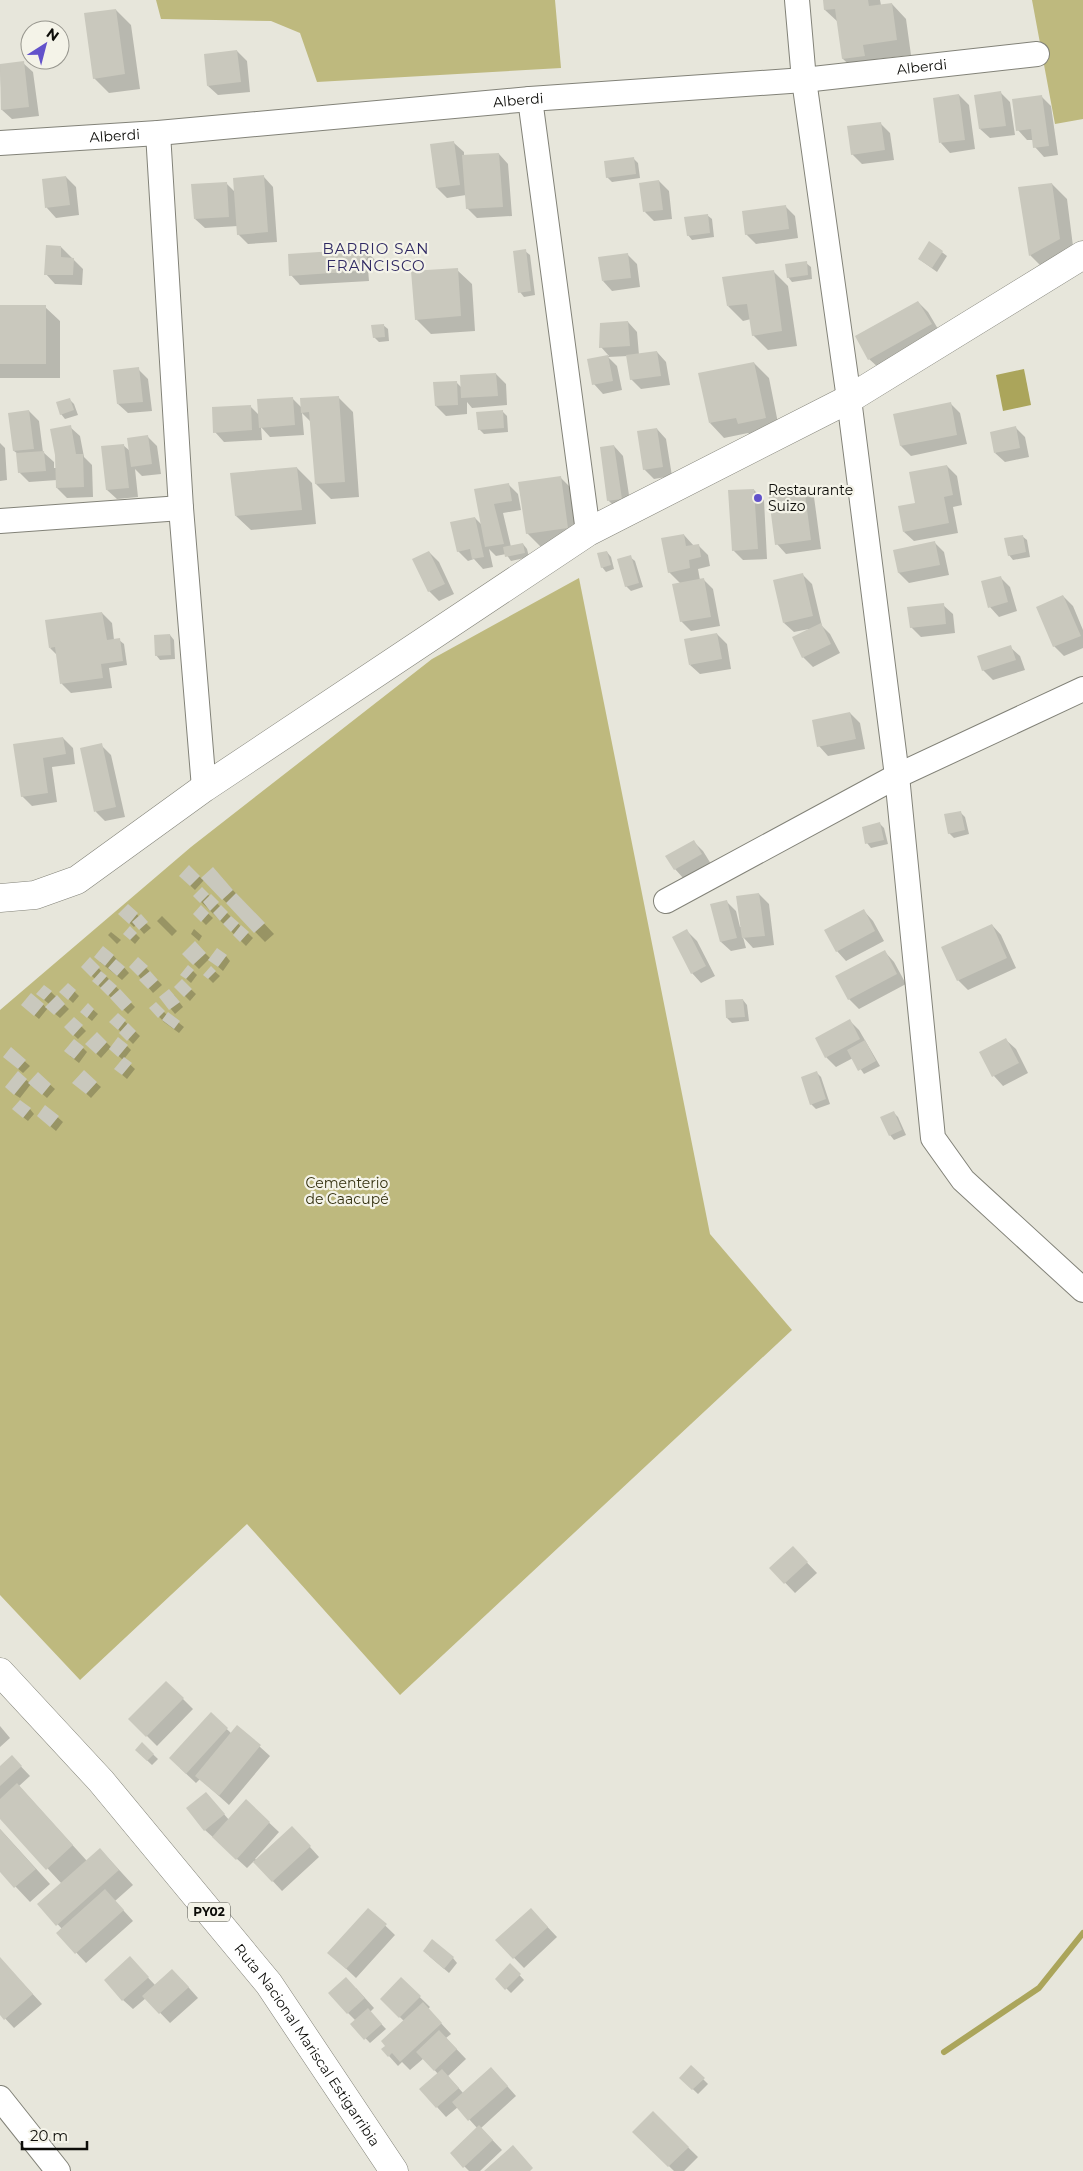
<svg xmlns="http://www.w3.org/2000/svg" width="1083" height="2171" font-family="Montserrat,sans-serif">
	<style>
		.green { fill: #beb97e }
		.water { fill: #aba55b }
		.shadow { fill: #0003 }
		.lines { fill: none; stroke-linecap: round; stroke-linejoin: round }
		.stream { stroke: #aba55b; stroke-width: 6 }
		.building { fill: #c9c8bd }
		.street-casing { stroke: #828278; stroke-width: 26 }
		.secondary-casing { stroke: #828278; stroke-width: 29 }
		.primary-casing { stroke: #828278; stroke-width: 29 }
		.street { stroke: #fff; stroke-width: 24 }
		.secondary { stroke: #fff; stroke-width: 28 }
		.primary { stroke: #fff; stroke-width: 28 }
		.poi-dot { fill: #6252cb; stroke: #f4f3e8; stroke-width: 2 }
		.labels { text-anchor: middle; stroke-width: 4.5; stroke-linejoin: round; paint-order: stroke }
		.shield { fill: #f4f3e8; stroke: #52524c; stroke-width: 1 }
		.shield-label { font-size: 12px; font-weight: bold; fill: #0d0d09 }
		.street-label { font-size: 14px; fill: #0d0d09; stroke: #f4f3e8 }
		.poi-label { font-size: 14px; fill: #0d0d09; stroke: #f4f3e8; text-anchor: start }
		.park-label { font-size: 14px; fill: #343110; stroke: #f4f3e8 }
		.neighbourhood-label { font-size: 15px; letter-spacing: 1px; fill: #2f2963; stroke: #f4f3e8 }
	</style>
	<rect width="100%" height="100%" fill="#e7e6db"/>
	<path class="green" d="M156,0h399l6,68 -244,14 -17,-49 -29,-12 -110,-2z
		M1032,0h51v119l-28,5z
		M579,578l131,656 82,96 -392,365 -153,-171 -167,156 -80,-85v-585l191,-163 241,-188z"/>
	<path class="water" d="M1024,369l7,36 -28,6 -7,-36z"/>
	<path class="shadow" d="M824,0h56l1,5 11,-1 14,15 5,36 -34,4 2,11 -21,3 -15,-14 -5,-37 -13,-12z
		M116,10l15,15 9,64 -31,4 -15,-15z
		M237,51l10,10 3,31 -32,3 -10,-9z
		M23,63l10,9 6,44 -27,3 -10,-9 -2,-45z
		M1000,92l10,10 5,33 -25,3 -10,-9z
		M959,95l10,10 6,44 -25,4 -9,-10z
		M1041,96l10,10 7,49 -14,2 -9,-10 -1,-7h-7l-9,-10z
		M880,123l10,10 4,27 -32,4 -10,-10z
		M454,143l10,9v4l35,-2 9,10 4,52 -35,2 -10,-10 -1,-13 -19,3 -10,-10z
		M633,158l5,5 2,15 -28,4 -5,-5z
		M66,177l10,10 3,28 -23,3 -9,-10 -4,-28z
		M264,177l9,10 4,55 -29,2 -10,-10v-8l-33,2 -10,-9 31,-36 9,9z
		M659,181l10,10 3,28 -18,2 -9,-9z
		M1052,184l15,15 7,55 -29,16 -15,-15z
		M785,206l10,10 3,22 -42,6 -10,-10z
		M707,215l5,4 2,18 -22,3 -4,-5z
		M930,243l17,13 -10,16 -18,-13z
		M61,247l22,22 -1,16 -27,-1 -9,-10z
		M365,250l10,10 1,9h-8l1,12 -69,4 -9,-10z
		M525,251l5,4 5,40 -11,2 -4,-5z
		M627,254l10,10 3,23 -28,4 -9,-10z
		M806,263l5,4 1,12 -20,3 -4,-5z
		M457,270l15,14 3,47 -44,3 -15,-15z
		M773,271l15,15 9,60 -29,4 -15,-15 -2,-16 -8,2 -15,-15z
		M918,302l10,10 13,22 -62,34 -10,-9z
		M0,306l45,1 15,14v57h-60z
		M628,322l9,10 2,23 18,-3 9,10 4,23 -29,4 -10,-10 -3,-23 -20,1 9,9 5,24 -19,4 -9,-10 -5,-24 20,-4 -8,-9z
		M383,325l5,4 1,12 -10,1 -5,-5z
		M754,363l15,15 11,55 -26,5 -6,-5 -24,5 -14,-15z
		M138,369l10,10 4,32 -24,2 -10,-9z
		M496,374l10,10 1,21 -35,3 -5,-6v12l-21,2 -10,-10 20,-24 6,6z
		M338,397l15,15 6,85 -28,2 -15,-15 -5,-62 -9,-9 2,22 -34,2 -9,-10 1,13 -38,2 -9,-10 35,-26 10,10 32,-18 10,10z
		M70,400l4,4 4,11 -13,4 -4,-5z
		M950,403l10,10 7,31 -56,12 -10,-10 -6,-31z
		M29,411l10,10 4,31 11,10v6h2l14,-41 10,9 4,21 8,8 1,32 -26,1 -10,-10v-8l-28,2 -10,-10 -1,-18 -4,-3z
		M503,412l4,4 1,16 -24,2 -5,-5z
		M1016,428l9,9 4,20 -24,5 -10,-9z
		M657,429l9,10 6,37 -18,3 -10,-10z
		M148,437l9,9 4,28 -19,2 -7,-7 3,28 -21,2 -10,-9 16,-45 7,6z
		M0,443l5,5 2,32 -7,1z
		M614,446l9,10 8,52 -13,2 -10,-10z
		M947,466l10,10 5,29 -9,2 5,26 -44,8 -10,-9 13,-28z
		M297,468l15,15 4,41 -65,6 -15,-14z
		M560,477l15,15 7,51 -40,5 -15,-15z
		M508,484l10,10 3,16 -18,3 8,34 12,-3 4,5 2,8 -18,4 -5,-7 -10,2 -7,-7 4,18 -10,2 -9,-10 -6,2 -10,-10 17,-33 7,7 -7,-35z
		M804,488l10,9 7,52 -35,5 -9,-10z
		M754,490l10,10 3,59 -24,1 -10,-10z
		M684,535l10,11 4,-1 10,10 2,11 -12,3 2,11 3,-1 10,10 7,37 -29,5 -10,-10 -1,-38 -11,-11z
		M1022,536l5,4 3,17 -17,3 -4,-5z
		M934,542l10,10 5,23 -40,8 -10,-10 -5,-22z
		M429,552l10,10 15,32 -15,7 -10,-10z
		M607,552l4,5 3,12 -8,3 -4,-5z
		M630,557l5,4 8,26 -12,4 -5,-5z
		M802,574l10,10 10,42 8,8 10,19 -27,14 -10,-10 6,-28 -15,3 -10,-9z
		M1000,577l10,10 7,24 -18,6 -9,-10z
		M1063,596l10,10 10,24v18l-19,8 -10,-10z
		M943,605l10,9 2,19 -34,4 -10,-10z
		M102,613l10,10 2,17h5l5,4 3,21 -18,3 3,20 -41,5 -9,-9 -5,-29 -7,-7z
		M717,634l10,10 4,25 -31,5 -10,-9z
		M170,635l4,5 1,19 -15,1 -4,-5z
		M1010,647l10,9 5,14 -32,10 -10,-10z
		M850,713l10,10 5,26 -37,7 -9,-10z
		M63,738l10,10 2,16 -23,3 5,35 -25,4 -10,-10 -7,-51z
		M101,745l10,10 14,62 -20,4 -9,-9z
		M960,812l5,5 4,17 -15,4 -5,-5z
		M880,824l4,4 4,16 -17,4 -4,-5z
		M693,841l10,10 8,13 -27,15 -9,-10z
		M189,867l13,12 11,-10 61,65 -9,8 -61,-62 -9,10 -15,-14z
		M202,889l51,49 -7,8 -51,-50z
		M759,894l10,10 5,41 -21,3 -10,-11 3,11 -15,3 -10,-9 5,-41 10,10 4,16h2z
		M128,906l23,22 -7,6 -8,-9 -2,2 -14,-13z
		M201,907l12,11 -7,7 -11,-11z
		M864,911l9,10 11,20 -38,20 -9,-10z
		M162,916l15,15 -5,5 -15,-15z
		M992,925l9,10 15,33 -48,22 -10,-10z
		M130,928l10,10 -5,6 -11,-10z
		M194,929l8,7 -3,5 -8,-7z
		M687,931l10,10 18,35 -14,7 -9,-10z
		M111,932l10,8 -4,4 -9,-9z
		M195,943l16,16 15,-3 4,5 -7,10 -14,-12 -10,10 -15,-15z
		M885,952l9,10 12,22 -47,25 -10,-10z
		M113,955l16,18 -7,7 -22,-18z
		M90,959l45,48 -7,7 -34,-33 1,-2 -12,-12z
		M138,959l24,26 -9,8 -22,-26z
		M211,968l9,8 -7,7 -8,-8z
		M193,971l4,4 -6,8 -9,-8z
		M182,981l14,13 -6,7 -14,-14z
		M68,985l11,11 -6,7 -12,-11z
		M51,992l18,17 -9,9 -12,-10 -9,11 -12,-10 16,-5 3,4 3,-4 -6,-5z
		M174,995l9,12 -8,7 -14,-17z
		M743,1000l4,5 2,16 -17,2 -5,-5 -1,-17z
		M156,1004l11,11 1,-1 16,13 -5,6 -15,-11 -13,-14z
		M88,1005l10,9 -6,7 -6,-5z
		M118,1015l22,21 -7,8 -22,-22z
		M74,1019l12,12 -8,8 -13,-12z
		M850,1021l9,9 21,36 -16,8 -11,-16 -17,9 -10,-10z
		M97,1033l14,14 16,-1 4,4 -7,9 11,10 -8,10 -7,-6 3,-13 -13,-12 -9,10 -15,-14z
		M1006,1040l10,9 12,24 -25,13 -9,-10 -13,-24z
		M83,1048l4,4 -8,11 -9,-7z
		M11,1049l19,17 -7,7 -14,-12z
		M84,1072l17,15 -10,11 -12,-11z
		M817,1073l4,4 9,27 -14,5 -5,-5z
		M38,1074l17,15 -8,9 -16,-14 -11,14 -9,-6 15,-12 4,3z
		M46,1107l17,15 -7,9 -13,-11z
		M30,1109l4,5 -6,7 -9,-7z
		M893,1112l5,5 8,18 -12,5 -4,-5z
		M793,1548l24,25 -22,20 -24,-25z
		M166,1682l27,27 -36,37 -27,-27z
		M211,1714l21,20 6,-7 32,29 -41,49 -29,-26 -4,4 -16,-15z
		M0,1726l10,12 -10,9z
		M142,1744l16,15 -6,6 -16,-15z
		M12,1757l18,19 -11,10 68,75 13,-12 33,36 -18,16 18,20 -47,42 -28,-30 4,-4 -23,-25 23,-20 -62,-67v-49z
		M206,1793l23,27 17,-19 33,31 -24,27 2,1 44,-23 18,20 -37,34 -28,-30 -7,7 -42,-38z
		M0,1829l50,55 -20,18 -30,-32z
		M368,1909l27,26 -39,43 -17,-16z
		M540,1919l17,18 -33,31 -27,-28z
		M429,1956l24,2 4,5 -8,10z
		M0,1959l42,45 -28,24 -14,-15z
		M510,1965l14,15 -13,13 -14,-14z
		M139,1968l16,17 27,-5 16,18 -28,25 -24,-25 -13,11 -10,-9z
		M401,1979l29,28 -2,2 23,25 -5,4 20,21 -18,17 15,17 38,-14 15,17 -35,32 21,22 -22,21h-11l-18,-18 27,-24 -20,-22 -12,10 -9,-10 1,-33 -14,-16 -14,12 -8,-8 -4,4 -9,-10 15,-35 -23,-22z
		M356,1988l18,20 -4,4 16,17 -16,14 -18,-19 4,-3 -8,-8z
		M691,2067l17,17 -10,10 -17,-16z
		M653,2113l45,44 -14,14h-10l-40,-39z"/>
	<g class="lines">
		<path class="stream" d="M944,2052l95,-64 44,-55"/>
	</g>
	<path class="building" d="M823,0h45l1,6 23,-3 5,37 -34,5 2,11 -23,3 -7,-50 -11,1z
		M116,9l9,65 -32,5 -9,-66z
		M237,50l4,32 -34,4 -3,-32z
		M24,61l5,46 -28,3 -1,-46z
		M1001,91l5,35 -27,3 -5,-34z
		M959,94l6,46 -26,3 -6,-45z
		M1042,95l7,51 -16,2 -2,-19 -15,2 -4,-32z
		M881,122l4,28 -34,5 -4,-29z
		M454,141l6,44 -24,3 -6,-44z
		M499,153l4,54 -37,2 -4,-54z
		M634,157l2,17 -30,4 -2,-17z
		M264,175l4,57 -31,3 -4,-57z
		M66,176l4,29 -25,3 -3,-29z
		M659,180l4,30 -20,2 -4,-29z
		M227,182l2,35 -35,2 -3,-35z
		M1052,183l8,56 -31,17 -11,-69z
		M786,205l3,24 -44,6 -3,-24z
		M708,214l2,19 -23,3 -3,-19z
		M929,241l14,10 -11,17 -14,-9z
		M46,245l15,1v11l13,1 -1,17h-29z
		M366,249l1,10 -8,1 1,11 -71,5 -1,-22z
		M526,249l5,42 -13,2 -5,-42z
		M628,253l3,25 -29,3 -4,-24z
		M807,261l1,14 -21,3 -2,-14z
		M458,268l3,48 -46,4 -4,-49z
		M774,270l8,61 -30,5 -5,-32 -20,2 -5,-29z
		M918,301l14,23 -64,36 -13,-24z
		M0,305h46v59h-46z
		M628,321l2,25 -31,2 1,-25z
		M384,324l1,13 -12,1 -2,-13z
		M657,351l4,25 -31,4 -4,-25z
		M608,355l5,26 -21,4 -5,-26z
		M754,362l12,56 -28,6 -2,-6 -27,5 -11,-50z
		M139,367l4,35 -26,2 -4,-34z
		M496,373l2,23 -37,2 -1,-23z
		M457,381l1,24 -23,1 -2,-24z
		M339,396l6,86 -30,2 -6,-72 -8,1 -1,-15z
		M293,397l2,28 -36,3 -2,-29z
		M70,398l4,12 -14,5 -4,-13z
		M951,402l6,33 -57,11 -7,-32z
		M251,405l1,25 -39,3 -1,-26z
		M29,410l5,39 -21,2 -5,-38z
		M503,410l1,18 -26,2 -2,-18z
		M71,425l5,29h7l1,33 -28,1 -1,-33 -5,-26z
		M1016,426l4,22 -26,5 -4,-21z
		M657,428l6,39 -20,3 -6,-39z
		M148,435l4,29 -21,3 -4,-29z
		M124,444l5,44 -23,2 -5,-44z
		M614,445l8,54 -15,2 -7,-54z
		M44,451l2,20 -28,2 -2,-20z
		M947,465l6,30 -9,2 5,26 -46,9 -5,-26 17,-3 -6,-31z
		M297,467l5,43 -67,6 -5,-43z
		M561,476l7,52 -42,6 -8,-52z
		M509,483l3,18 -18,3 10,40 -19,3 -11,-58z
		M804,486l7,54 -36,5 -7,-54z
		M754,489l4,60 -26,2 -4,-61z
		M475,517l9,40 -12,2 -2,-10 -13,3 -7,-30z
		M684,534l2,12 13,-2 2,13 -12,3 1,8 -22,5 -7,-35z
		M1023,535l3,17 -18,4 -4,-18z
		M935,541l5,24 -42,8 -5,-23z
		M523,543l2,10 -20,4 -2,-10z
		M429,551l16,33 -17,8 -16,-33z
		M607,551l4,14 -10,3 -4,-15z
		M631,555l8,28 -14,4 -8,-28z
		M803,573l10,43 -30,7 -10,-43z
		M1001,576l7,26 -20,6 -7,-27z
		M704,578l7,39 -31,5 -8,-38z
		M1063,595l18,41 -28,11 -17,-40z
		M944,603l2,21 -36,4 -3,-21z
		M102,612l5,28 13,-2 3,23 -22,3 2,14 -43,6 -5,-37 -6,1 -4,-28z
		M821,623l10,21 -29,14 -10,-21z
		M717,633l5,26 -33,6 -5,-26z
		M170,634l1,21 -16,1 -1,-21z
		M1011,645l5,15 -34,11 -5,-15z
		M850,712l6,27 -39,8 -5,-27z
		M63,737l3,17 -23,4 5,35 -27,4 -8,-53z
		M102,743l14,64 -22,5 -14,-64z
		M961,811l4,19 -17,4 -4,-20z
		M880,822l4,18 -19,4 -3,-17z
		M694,840l8,14 -28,16 -9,-14z
		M189,865l11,11 -10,10 -11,-10z
		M213,867l20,23 -11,10 -21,-22z
		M202,887l7,7 -9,9 -7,-7z
		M236,893l29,30 -11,10 -28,-30z
		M759,893l6,43 -23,2 -6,-42z
		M211,894l8,8 -9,9 -7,-9z
		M727,900l10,38 -17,4 -10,-38z
		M128,904l10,9 -9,11 -11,-10z
		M201,905l8,8 -8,9 -8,-8z
		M221,905l7,7 -8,9 -7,-8z
		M864,909l11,22 -39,21 -12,-22z
		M141,914l7,8 -9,8 -7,-8z
		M231,916l8,7 -8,9 -8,-8z
		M992,924l15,34 -50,23 -16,-34z
		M241,925l8,7 -9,10 -7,-7z
		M130,926l7,7 -7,7 -7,-6z
		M687,929l19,37 -15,8 -19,-37z
		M195,941l11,12 -13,12 -11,-11z
		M103,946l11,9 -9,11 -11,-9z
		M217,948l10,7 -9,12 -10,-7z
		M885,950l12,24 -49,26 -13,-24z
		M90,957l10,10 -9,10 -10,-10z
		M138,957l10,9 -10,10 -9,-9z
		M116,959l9,8 -8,9 -9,-8z
		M188,965l6,5 -8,9 -6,-4z
		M211,966l5,5 -8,8 -5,-4z
		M101,971l6,5 -9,10 -6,-5z
		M150,971l8,9 -10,9 -9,-9z
		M109,979l8,7 -9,10 -8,-8z
		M182,979l10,10 -8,8 -10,-10z
		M68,983l8,7 -8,10 -9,-8z
		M44,985l8,6 -8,9 -8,-6z
		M120,989l12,13 -10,9 -12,-13z
		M169,989l11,13 -11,8 -10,-13z
		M31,993l13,11 -10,12 -13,-11z
		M57,995l8,9 -11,11 -9,-8z
		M743,999l2,18 -19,1 -1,-18z
		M156,1002l9,9 -7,7 -9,-10z
		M88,1003l6,6 -7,9 -7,-6z
		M168,1012l12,9 -6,8 -12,-9z
		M118,1013l8,7 -8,10 -9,-8z
		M74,1017l9,8 -10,11 -9,-9z
		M850,1019l10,20 -35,19 -10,-20z
		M128,1023l8,8 -9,10 -8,-8z
		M97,1032l10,10 -11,12 -11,-10z
		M118,1037l10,8 -10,12 -9,-8z
		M1006,1038l13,25 -27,14 -13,-25z
		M74,1039l10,8 -10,12 -10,-8z
		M865,1040l11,21 -18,10 -11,-21z
		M11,1047l15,13 -8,9 -15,-12z
		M124,1057l8,6 -10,12 -8,-6z
		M84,1070l13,12 -11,12 -14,-11z
		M18,1071l9,8 -13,16 -9,-8z
		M817,1071l9,28 -16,6 -9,-28z
		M38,1072l13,12 -9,11 -14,-12z
		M20,1100l11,8 -8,10 -11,-9z
		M45,1105l14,11 -9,11 -13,-11z
		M894,1111l8,19 -13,6 -9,-19z
		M793,1546l15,16 -24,22 -15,-16z
		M166,1681l18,17 -38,39 -18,-18z
		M211,1712l17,16 -42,46 -17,-16z
		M237,1725l24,20 -42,51 -24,-20z
		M142,1742l12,12 -7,7 -12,-11z
		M12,1755l10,11 -22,20v-20z
		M17,1783l56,62 -27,25 -46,-51v-20z
		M206,1792l19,22 -21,17 -18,-23z
		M246,1799l24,23 -34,38 -24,-23z
		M292,1826l19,20 -39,36 -19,-20z
		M0,1829l36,40 -22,19 -14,-16z
		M100,1848l19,22 -63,56 -19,-22z
		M105,1889l19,21 -49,44 -19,-21z
		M368,1908l19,16 -41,45 -19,-16z
		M531,1908l17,19 -35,32 -18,-19z
		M432,1939l22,18 -10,12 -21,-18z
		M130,1956l19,21 -27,24 -18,-21z
		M0,1957l33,37 -29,26 -4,-5z
		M510,1963l11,11 -16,16 -10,-11z
		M172,1969l17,18 -30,27 -17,-18z
		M346,1977l19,21 -18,16 -19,-21z
		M401,1977l20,19 -22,22 -19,-19z
		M423,2002l19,21 -42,39 -8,-9 -4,4 -7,-8 4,-3 -4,-5z
		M368,2008l14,16 -18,16 -14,-16z
		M439,2030l18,19 -23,22 -18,-19z
		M691,2065l14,13 -13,12 -13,-12z
		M491,2067l17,19 -40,35 -16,-19z
		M442,2069l17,19 -23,20 -17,-19z
		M653,2111l36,36 -21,20 -36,-35z
		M479,2125l14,15 -30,28 -13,-15z
		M513,2145l20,23 -3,3h-46z"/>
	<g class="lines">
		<defs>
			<g id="street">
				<path d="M797,0l7,80 45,319 48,377 36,362 30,42 120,110"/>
				<path d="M530,99l58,433"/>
				<path d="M158,133l23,375 23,280"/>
				<path id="s1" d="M0,143l158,-10 372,-34 274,-19 233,-26"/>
				<path d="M0,521l181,-13"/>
				<path d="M666,901l231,-125 186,-87"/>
				<path d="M0,2098l58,73"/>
			</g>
			<path id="secondary" d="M0,898l35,-3 42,-15 127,-92 384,-256 261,-133 234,-144"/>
			<g id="primary">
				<path id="s2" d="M0,1672l101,109 168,203 125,187"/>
			</g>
		</defs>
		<use href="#street" class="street-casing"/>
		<use href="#secondary" class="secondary-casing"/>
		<use href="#primary" class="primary-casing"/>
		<use href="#street" class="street"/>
		<use href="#secondary" class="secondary"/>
		<use href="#primary" class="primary"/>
	</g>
	<circle class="poi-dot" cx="758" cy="498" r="5"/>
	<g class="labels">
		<rect class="shield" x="188" y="1902.5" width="42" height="19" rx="4"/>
		<g class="shield-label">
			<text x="209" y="1916">PY02</text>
		</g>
		<g class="street-label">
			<text dy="5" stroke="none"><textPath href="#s1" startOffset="925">Alberdi</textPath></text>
			<text dy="5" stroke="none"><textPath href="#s1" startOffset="520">Alberdi</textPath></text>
			<text dy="5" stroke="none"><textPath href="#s1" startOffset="115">Alberdi</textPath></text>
			<text dy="5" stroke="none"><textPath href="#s2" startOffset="484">Ruta Nacional Mariscal Estigarribia</textPath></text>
		</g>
		<g class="poi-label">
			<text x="768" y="495">Restaurante<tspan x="768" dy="16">Suizo</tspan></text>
		</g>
		<g class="park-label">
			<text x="347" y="1188">Cementerio<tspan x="347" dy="16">de Caacupé</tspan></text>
		</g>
		<g class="neighbourhood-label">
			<text x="376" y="254">BARRIO SAN<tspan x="376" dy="17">FRANCISCO</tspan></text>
		</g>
	</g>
	<g transform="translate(45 45) rotate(36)"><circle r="24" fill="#f4f3e8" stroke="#98978f"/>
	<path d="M0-4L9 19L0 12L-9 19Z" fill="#6252cb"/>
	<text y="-8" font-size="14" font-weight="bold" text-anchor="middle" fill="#0d0d09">N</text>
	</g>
	<path d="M22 2141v8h65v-8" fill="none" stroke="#0d0d09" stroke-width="2.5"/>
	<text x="30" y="2141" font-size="15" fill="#0d0d09" stroke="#f4f3e8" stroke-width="4" paint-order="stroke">20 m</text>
</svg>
